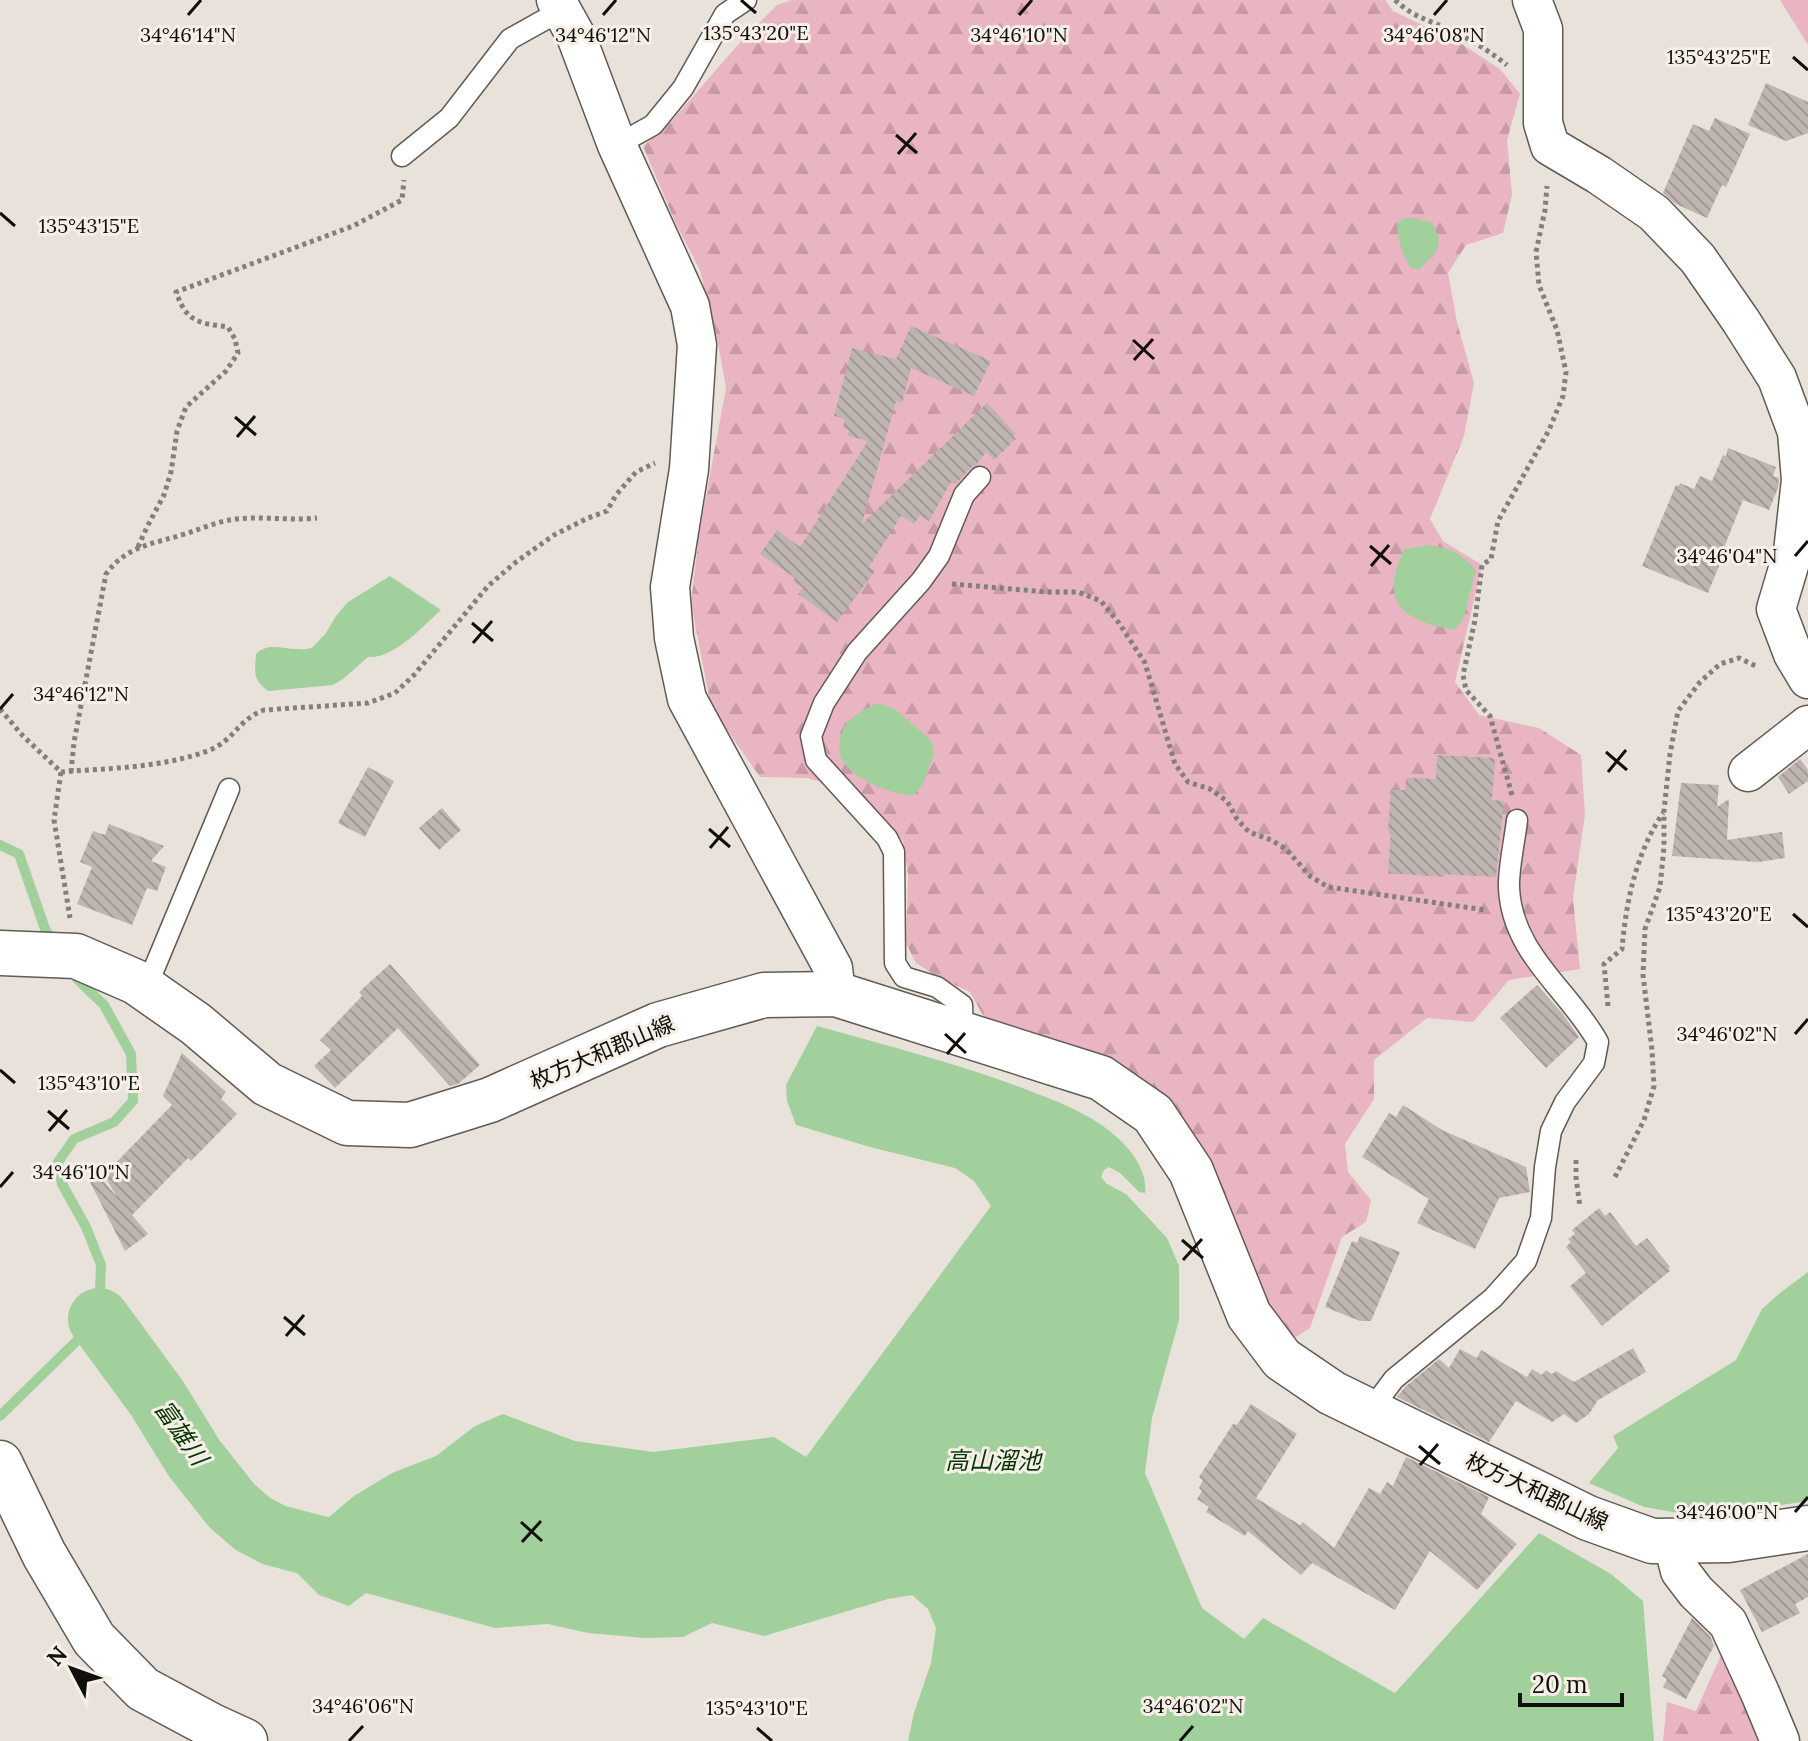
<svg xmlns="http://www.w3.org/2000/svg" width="1808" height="1741" font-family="Lora,'Noto Sans JP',serif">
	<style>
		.forest { fill: url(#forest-firs) }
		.water { fill: #a2d09c }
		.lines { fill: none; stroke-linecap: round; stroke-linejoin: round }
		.stream { stroke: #a2d09c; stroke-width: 10 }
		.river { stroke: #a2d09c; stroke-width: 62 }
		.building { fill: url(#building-back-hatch) }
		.lane-casing { stroke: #615b54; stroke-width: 23 }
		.street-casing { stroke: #615b54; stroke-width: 41 }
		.primary-casing { stroke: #615b54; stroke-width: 47 }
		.path { stroke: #837f79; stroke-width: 5; stroke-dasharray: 4 4; stroke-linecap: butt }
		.lane { stroke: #fff; stroke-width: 20 }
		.street { stroke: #fff; stroke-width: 38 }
		.primary { stroke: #fff; stroke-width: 44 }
		.ticks { fill: none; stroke: #110f0c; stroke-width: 3 }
		.labels { text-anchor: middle; stroke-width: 6; stroke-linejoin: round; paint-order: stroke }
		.street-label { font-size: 22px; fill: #110f0c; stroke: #f6efe7 }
		.water-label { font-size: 24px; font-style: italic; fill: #053503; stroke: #f6efe7 }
		.ticks-label { font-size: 20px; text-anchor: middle; fill: #110f0c; stroke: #f6efe7; stroke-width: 6; stroke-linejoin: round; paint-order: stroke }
	</style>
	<defs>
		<pattern id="forest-firs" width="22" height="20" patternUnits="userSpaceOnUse" patternTransform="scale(2)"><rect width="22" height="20" fill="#eab5c2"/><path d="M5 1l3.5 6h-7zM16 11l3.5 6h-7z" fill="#c89aa6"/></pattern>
		<pattern id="building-back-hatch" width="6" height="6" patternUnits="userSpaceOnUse" patternTransform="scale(2)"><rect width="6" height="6" fill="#beb4b0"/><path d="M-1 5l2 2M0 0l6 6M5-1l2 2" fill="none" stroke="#a29a96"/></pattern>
	</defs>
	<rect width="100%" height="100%" fill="#e8e2da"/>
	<path class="forest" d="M792,0h593l8,11 67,32 40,26 20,25 -13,46 5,55 -9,38 -37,12 -18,28 9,49 17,61 -10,53 -34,83 13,22 39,24 -27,117 24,33 60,13 42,27 4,59 -12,84 7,71 -71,11 -36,42 -46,-4 -53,42v39l-29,45 3,28 23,28 -5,22 -24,15 -32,91 -17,11 -21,-20 -164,-257 -61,-24 -63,-21 -14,-25 -32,-15 -22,-14 -10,-20 2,-68 -5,-34 -44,-49 -52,-14 -47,-1 -49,-70 -20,-104 8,-69 27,-146 -8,-45 -18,-73 -24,-46 -33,-78 27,-23 72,-83 35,-35z
		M1780,0h28v45z
		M1727,1642l42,99h-106l4,-39 29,9z"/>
	<path class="water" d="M1404,218h11l17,5c14,25 4,29 -13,47l-8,-2c-9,-12 -13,-29 -14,-44z
		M1426,545c24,3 33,6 50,25l-13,50 -9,10c-50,-9 -76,-27 -50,-80z
		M390,576l51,34c-19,17 -47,49 -73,47l-25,22 -10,6 -65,6c-16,-12 -13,-18 -12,-37 12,-12 26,-5 41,-5 5,1 10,0 15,-1l14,-15 10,-17 12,-14z
		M877,703l18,6 36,31 3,14 -11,30 -10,12c-22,-2 -59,-16 -71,-36 -4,-8 -3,-22 1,-30 5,-13 23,-21 34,-27z
		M817,1026c68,19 135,36 200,60 23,9 47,17 68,29 27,14 64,45 60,78l-6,-1 -19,-19 -11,-6 -5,3 -3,7 6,7 19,10 41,44 12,28v54l-27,98 -7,55 57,135 42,31 19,-21 132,75 144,-160 72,41 32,27 11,140h-746l6,-28 17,-50 5,-35 -8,-19 -16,-14 -24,4 -124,37 -52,-13 -29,14 -38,1 -57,-5 -40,-9 -53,4 -129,-35 -17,13 -30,-11 -49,-49 11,-29 21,6 27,-6 25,-21 38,-23 44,-17 39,-30 28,-12 72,27 78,11 121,-15 32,20 185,-251 -17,-25 -19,-13 -85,-21 -74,-22 -9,-24 -1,-16z
		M1808,1272v229l-107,16 -57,-10 -55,-24 29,-35 -5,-12 123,-76 26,-51 18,-16z"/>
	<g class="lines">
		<path class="stream" d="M0,845l19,9 26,75 9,14
			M0,1416l99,-97 2,-54 -15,-38 -24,-43 -4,-22 16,-23 40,-17 19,-21 -2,-47 -27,-49 -26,-25 -7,-10"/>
		<path class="river" d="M99,1319l58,79 37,60 38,48 21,18 21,11 72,19 12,-1"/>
	</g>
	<path class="building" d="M1766,83l42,19v31l-22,8 -38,-16z
		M1715,118l35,16 -24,53 -4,-2 -15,33 -31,-14 -13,-11 30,-69 16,7z
		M911,326l80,35 -17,35 -63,-28 -9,35 -6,-2 -34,123 125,-121 29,31 -3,2 3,3 -22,21 -8,-8 -10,13 -6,3 -14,16 -5,-2 -22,39 -9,-6 -6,9 -13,-8 -32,51 6,4 -38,51 -39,-28 5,-6 -10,-7 2,-3 -35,-24 17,-24 23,17 68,-106 -20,-5 1,-6 -6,-2 2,-9 -11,-3 18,-68 44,11z
		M1728,448l48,19 -3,9 6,2 -1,10 -9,22 -26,-10 -22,55 2,1 -15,37 -66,-27 34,-81 3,1 1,-3 14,6 6,-13 12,5 11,-26 3,1z
		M1437,755l58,3 -3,42 12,1 -8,76 -52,-3v3l-56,-4 3,-41 -3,-1 3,-41h14l1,-12 30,1z
		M1800,759l8,11v11l-19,13 -11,-17z
		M368,767l26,14 -29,56 -27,-14z
		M1681,783l38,2 -2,22 12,-8 -2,41 55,-8 3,26 -27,4 -86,-6z
		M442,808l19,22 -22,20 -20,-22z
		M109,824l55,22 -13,15 15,6 -9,24 -10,-3 -15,37 -55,-21 15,-37 -12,-5 13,-31 12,4z
		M390,964l90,101 -22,19 -8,2 -52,-58 -63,60 -21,-22 17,-16 -11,-10 42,-44 -3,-4z
		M1537,985l25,28 17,24 -33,31 -46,-50z
		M182,1053l44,39 -5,7 16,15 -46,47 -3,-3 -56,57 16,19 -23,17 -35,-69 9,-6 18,21 -13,-22 68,-70 -9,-9z
		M1403,1105l39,25 84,37 4,25 -31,6 -24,51 -58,-26 12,-24 -67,-42 27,-44 7,4z
		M1599,1208l6,8 5,-4 26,34 11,-8 23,29 -2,1 2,3 -68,55 -32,-40 16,-13 -20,-26 5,-5 -3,-3 7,-5 -3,-4z
		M1360,1236l40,16 -29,69h-11l-35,-14 27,-66 5,2z
		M1633,1348l13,24 -48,28 -9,14 -13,9 -12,-9 -12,8 -36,-21 -27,41 -92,-45 8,-10 34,-28 10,9 11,-19 17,9 4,-8 46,27 5,-8 10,6 4,-5 6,4 4,-3 18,11z
		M1251,1404l46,30 -41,64 44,27 3,-3 31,26 35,-60 11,6 7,-12 6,4 13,-29 83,40 -8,17 36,30 -40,46 -47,-39 -35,59 -83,-47 -11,12 -53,-44 -3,5 -39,-24 3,-5 -12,-8 5,-8 -3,-3 4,-8 -4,-3 34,-53 4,1z
		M1808,1554v43l-13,7 5,9 -38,19 -22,-42z
		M1692,1618l18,18 4,10 -28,53 -23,-12 4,-8 -5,-3z"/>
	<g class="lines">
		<defs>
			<path id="lane" d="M617,145l36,-20 30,-37 42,-74 21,-14
				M402,156l47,-38 61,-79 52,-29
				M146,988l83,-199
				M963,1034l-1,-29 -25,-18 -33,-10 -9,-14 -1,-111 -7,-14 -71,-78 -5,-24 13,-33 33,-51 64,-71 18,-25 25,-61 16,-18
				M1370,1411l24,-32 99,-81 33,-37 15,-43 4,-51 6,-36 14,-29 29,-39 4,-21c-29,-52 -86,-88 -89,-154 -1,-18 6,-49 8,-68"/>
			<path id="street" d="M556,0l20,36 41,109 73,161 7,39 -8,124 -19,118 4,51 13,61 146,269 3,26
				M1532,0l11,29v94l7,23 49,29 55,38 44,46 43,62 36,57 20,54 4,48 -8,72 -17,57 17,45 15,25
				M1748,772l60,-47
				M1672,1540l8,31 16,21 32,31 32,70 20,48"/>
			<path id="primary" d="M0,953l76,3 60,26 60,42 71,60 80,39 63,2 80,-25 168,-75 106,-30 72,-1 265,84 52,36 38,57 58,144 33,44 50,34 256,125 64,23 76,-1 80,-12
				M0,1463l44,91 50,85 49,50 67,36 35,16"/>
		</defs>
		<use href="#lane" class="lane-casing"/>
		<use href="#street" class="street-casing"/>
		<use href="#primary" class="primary-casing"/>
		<path class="path" d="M1395,0c19,18 35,20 57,31 20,9 37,20 55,34
			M138,547l9,-20 17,-32 7,-23 6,-41 9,-24 40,-36 12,-18 -3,-14 -7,-12c-29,-4 -41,-4 -52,-35l177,-66 49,-26 2,-20
			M952,584l95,8h31l23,9 18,22 26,40 30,101 13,18 22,7 17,12 10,18 12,13 22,8 15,9 24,27 18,11 157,23
			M0,709l23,27 38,36 -7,48 16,98
			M61,772c49,-4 102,-4 149,-22 24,-10 29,-31 54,-40l104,-7 27,-10 19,-18 74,-89 28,-24 38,-27 34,-17 19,-7 9,-16 20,-23 19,-9
			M71,772l3,-30 32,-168c22,-30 49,-30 82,-41 15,-5 31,-12 48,-14 26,-3 53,2 81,-1
			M1512,795l-22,-79 -24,-26 -3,-15 12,-55 7,-55 9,-6 7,-38 51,-91 14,-34 3,-24 -9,-42 -18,-45 -3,-33 9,-42 2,-24
			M1608,1006l-4,-42 18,-15c4,-47 14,-96 41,-136
			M1576,1160v17l4,30
			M1615,1177l29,-57 10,-34 -2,-36 -9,-75 2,-46 15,-42 4,-40v-36l6,-57 8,-43 22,-29 20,-18 19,-6 19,9"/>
		<use href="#lane" class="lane"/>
		<use href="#street" class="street"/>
		<use href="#primary" class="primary"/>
	</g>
	<path class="ticks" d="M741,0l15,13M188,15l13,-15M603,15l13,-15M1019,15l13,-15M1434,15l13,-15M1793,57l15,13M896,135l21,18M898,154l18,-21M0,213l15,13M1133,340l21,19M1134,360l19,-21M235,417l21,18M237,437l18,-21M1370,546l21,18M1795,556l13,-15M1371,566l18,-21M472,623l21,18M473,643l19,-22M0,709l13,-15M1606,752l21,18M1608,772l18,-22M709,829l21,18M710,848l18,-21M1793,914l15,13M945,1034l21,19M1795,1034l13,-15M947,1054l18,-21M0,1070l15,13M48,1111l21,18M49,1131l18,-21M0,1187l13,-15M1182,1240l21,18M1183,1260l19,-21M284,1317l21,18M286,1336l18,-21M1419,1446l21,18M1420,1465l18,-21M1795,1512l13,-15M521,1522l21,19M522,1542l19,-21M757,1728l15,13M349,1741l14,-15M1180,1741l13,-15"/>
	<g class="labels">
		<g class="street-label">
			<text transform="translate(602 1052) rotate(-23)" y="8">枚方大和郡山線</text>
			<text transform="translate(1537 1491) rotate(25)" y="8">枚方大和郡山線</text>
		</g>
		<g class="water-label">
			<text transform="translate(181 1433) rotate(55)" y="8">富雄川</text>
			<text x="993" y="1469">高山溜池</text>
		</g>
	</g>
	<g class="ticks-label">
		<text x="756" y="40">135°43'20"E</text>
		<text x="188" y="42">34°46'14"N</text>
		<text x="603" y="42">34°46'12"N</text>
		<text x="1019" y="42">34°46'10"N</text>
		<text x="1434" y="42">34°46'08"N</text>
		<text x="1719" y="64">135°43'25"E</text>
		<text x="89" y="233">135°43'15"E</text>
		<text x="1727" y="563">34°46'04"N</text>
		<text x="81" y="701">34°46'12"N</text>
		<text x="1719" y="921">135°43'20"E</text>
		<text x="1727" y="1041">34°46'02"N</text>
		<text x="89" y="1090">135°43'10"E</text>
		<text x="81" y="1179">34°46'10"N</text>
		<text x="1727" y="1519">34°46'00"N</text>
		<text x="363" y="1713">34°46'06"N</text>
		<text x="1193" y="1713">34°46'02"N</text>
		<text x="757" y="1715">135°43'10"E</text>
	</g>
	<g transform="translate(72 1669) rotate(311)" stroke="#f6efe7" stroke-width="6" paint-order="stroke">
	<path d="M0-6L14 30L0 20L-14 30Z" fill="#110f0c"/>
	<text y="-12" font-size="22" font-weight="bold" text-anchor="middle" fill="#110f0c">N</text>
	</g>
	<path d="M1520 1693v12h102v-12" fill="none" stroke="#110f0c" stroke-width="4"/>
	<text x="1532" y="1693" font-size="24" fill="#110f0c" stroke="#f6efe7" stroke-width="6" paint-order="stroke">20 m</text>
</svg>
